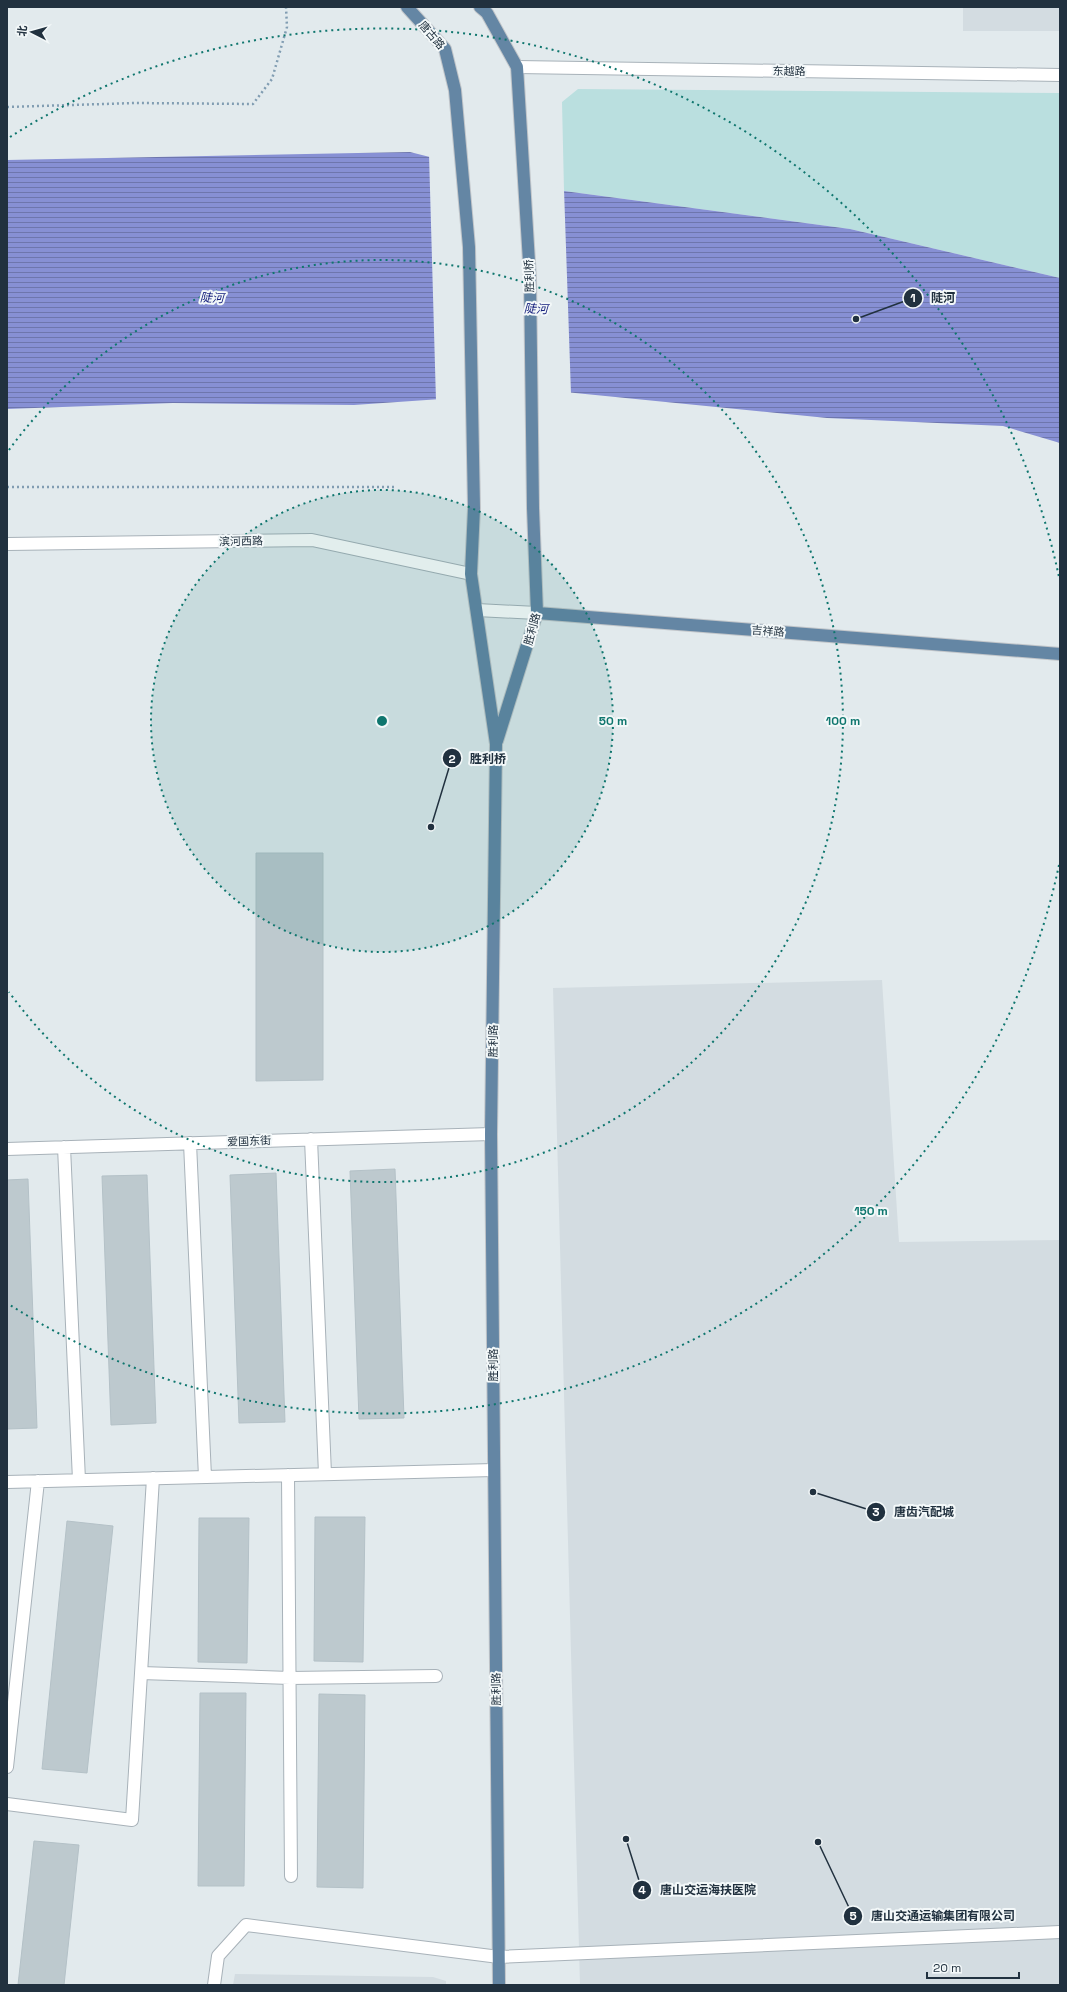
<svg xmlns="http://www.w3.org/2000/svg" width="1067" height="1992" font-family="'Space Grotesk','Noto Sans SC',sans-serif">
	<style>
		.built { fill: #d3dce1 }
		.green { fill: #badfdf }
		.water { fill: url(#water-rules) }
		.pier { fill: #e2eaed }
		.building { fill: #bdc9ce; stroke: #b4c1c7 }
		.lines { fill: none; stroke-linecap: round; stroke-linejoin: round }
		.minor-casing { stroke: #a8b2b9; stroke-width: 14 }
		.major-casing { stroke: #c1c5c9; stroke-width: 14 }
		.path { stroke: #819db2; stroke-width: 2.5; stroke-dasharray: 2 3; stroke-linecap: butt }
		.minor { stroke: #fff; stroke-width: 12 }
		.major { stroke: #6486a4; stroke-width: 12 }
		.ring { fill: none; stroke: #0f766e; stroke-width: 2; stroke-dasharray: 2 4 }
		.labels { text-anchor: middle; stroke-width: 4; stroke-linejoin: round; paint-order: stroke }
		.street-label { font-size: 11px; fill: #21313f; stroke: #f3f8f9 }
		.water-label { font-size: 12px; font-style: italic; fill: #18227e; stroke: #f3f8f9 }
		.centre { fill: #0f766e; stroke: #f3f8f9; stroke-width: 2 }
		.ring-label { font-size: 12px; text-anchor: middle; font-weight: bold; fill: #0f766e; stroke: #f3f8f9; stroke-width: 4; stroke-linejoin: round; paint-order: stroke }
		.leader { fill: none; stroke: #21313f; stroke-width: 1.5 }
		.callout-dot { fill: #21313f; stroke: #f3f8f9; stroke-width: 1.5 }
		.mark-label { font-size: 12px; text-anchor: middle; font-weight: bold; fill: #fff }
		.callout-label { font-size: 12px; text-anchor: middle; font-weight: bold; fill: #21313f; stroke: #f3f8f9; stroke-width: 4; stroke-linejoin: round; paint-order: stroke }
	</style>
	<defs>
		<pattern id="water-rules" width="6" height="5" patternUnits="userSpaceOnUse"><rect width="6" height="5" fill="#8790d4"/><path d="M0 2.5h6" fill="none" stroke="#6e76ad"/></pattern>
	</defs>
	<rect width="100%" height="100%" fill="#e2eaed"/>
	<path class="built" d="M963,7h97v24h-97z
		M882,980l17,262 161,-2v745h-480l-27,-997z
		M235,1974l198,3 13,4v4h-213z"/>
	<path class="green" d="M578,89l482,4v185l-210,-49 -286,-38 -2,-89z"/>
	<path class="water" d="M410,152l154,39 286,38 210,49v165l-57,-17 -176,-8 -272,-27 -201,14 -181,-2 -166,6v-249z"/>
	<path class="pier" d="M429,154l135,35 7,205 -16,-1 -119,8z"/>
	<path class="building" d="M256,853h67v227l-67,1z
		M395,1169l9,249 -45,1 -9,-248z
		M276,1173l9,249 -46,1 -9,-248z
		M147,1175l9,248 -45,2 -9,-249z
		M28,1179l9,249 -30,1v-249z
		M315,1517h50l-2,145 -49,-1z
		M199,1518h50l-2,145 -49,-1z
		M67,1521l46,5 -26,247 -45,-4z
		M200,1693h46l-2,193h-46z
		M319,1694l46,1 -2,193 -46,-1z
		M34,1841l45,4 -15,140h-46z"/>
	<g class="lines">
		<defs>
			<path id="minor" d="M517,67l543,8
				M7,544l305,-4 159,34
				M477,610l60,3
				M311,1139l14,335
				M190,1143l15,334
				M64,1147l15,333
				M7,1149l484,-15
				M288,1475l3,401
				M7,1482l487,-12
				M141,1673l149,5 146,-2
				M7,1767l31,-286
				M7,1804l125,16 21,-342
				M214,1985l4,-29 28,-31 253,32 561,-25"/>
			<path id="major" d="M407,7l38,42 10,41 14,157 5,261 -3,66 25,170 -5,390 8,851
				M480,7l7,6 30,54 13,211 3,230 4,105 -40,128
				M537,613l523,41"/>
		</defs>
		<use href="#minor" class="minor-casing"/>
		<use href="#major" class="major-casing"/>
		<path class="path" d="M7,107l128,-4 118,1 19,-25 15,-52 -1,-20
			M7,487h387"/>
		<use href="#minor" class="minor"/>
		<use href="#major" class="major"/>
	</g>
	<circle cx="382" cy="721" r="231" fill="#0f766e" fill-opacity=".12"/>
	<g class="ring">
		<circle cx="382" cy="721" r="231"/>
		<path d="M9 450A461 461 0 1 1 9 992"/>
		<path d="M1059 865A692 692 0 0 1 10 1305M10 137A692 692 0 0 1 1059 577"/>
	</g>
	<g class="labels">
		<g class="street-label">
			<text transform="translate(432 35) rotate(49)" y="4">唐古路</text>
			<text transform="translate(789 71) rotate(1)" y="4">东越路</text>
			<text transform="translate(529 276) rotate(-92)" y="4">胜利桥</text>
			<text transform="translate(241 541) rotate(-1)" y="4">滨河西路</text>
			<text transform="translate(532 629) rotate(-75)" y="4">胜利路</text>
			<text transform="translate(768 631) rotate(4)" y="4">吉祥路</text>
			<text transform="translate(493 1041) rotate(-89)" y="4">胜利路</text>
			<text transform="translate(249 1141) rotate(-2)" y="4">爱国东街</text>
			<text transform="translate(493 1365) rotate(-90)" y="4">胜利路</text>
			<text transform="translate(496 1689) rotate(-91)" y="4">胜利路</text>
		</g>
		<g class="water-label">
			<text transform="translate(212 298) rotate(2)" y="4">陡河</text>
			<text transform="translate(536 309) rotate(2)" y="4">陡河</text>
		</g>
	</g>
	<circle cx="382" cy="721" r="6" class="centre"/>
	<g class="ring-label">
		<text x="613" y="725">50 m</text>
		<text x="843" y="725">100 m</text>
		<text x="871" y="1215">150 m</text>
	</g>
	<path class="leader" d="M856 319L913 298M431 827L452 758M813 1492L876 1512M626 1839L642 1890M818 1842L853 1916"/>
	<g class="callout-dot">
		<circle cx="856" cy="319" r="4"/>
		<circle cx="431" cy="827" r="4"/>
		<circle cx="813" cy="1492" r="4"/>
		<circle cx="626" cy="1839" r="4"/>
		<circle cx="818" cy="1842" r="4"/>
		<circle cx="913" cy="298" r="10"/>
		<circle cx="452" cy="758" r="10"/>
		<circle cx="876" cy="1512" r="10"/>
		<circle cx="642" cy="1890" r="10"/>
		<circle cx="853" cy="1916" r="10"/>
	</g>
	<g class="mark-label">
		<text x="913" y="302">1</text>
		<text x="452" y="763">2</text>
		<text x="876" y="1516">3</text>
		<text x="642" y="1894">4</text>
		<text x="853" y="1920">5</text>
	</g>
	<g class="callout-label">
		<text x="943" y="302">陡河</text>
		<text x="488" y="763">胜利桥</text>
		<text x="924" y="1516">唐齿汽配城</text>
		<text x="708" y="1894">唐山交运海扶医院</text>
		<text x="943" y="1920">唐山交通运输集团有限公司</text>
	</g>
	<rect width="1067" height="1992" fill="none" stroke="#21313f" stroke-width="16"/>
	<g transform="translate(32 32) rotate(276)" stroke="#f3f8f9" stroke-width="3" paint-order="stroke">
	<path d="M0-3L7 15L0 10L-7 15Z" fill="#21313f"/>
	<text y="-6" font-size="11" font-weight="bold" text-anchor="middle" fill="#21313f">北</text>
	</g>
	<path d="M927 1972v6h92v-6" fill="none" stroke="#21313f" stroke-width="2"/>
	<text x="933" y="1972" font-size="12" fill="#21313f" stroke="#f3f8f9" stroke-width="3" paint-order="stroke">20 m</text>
</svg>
